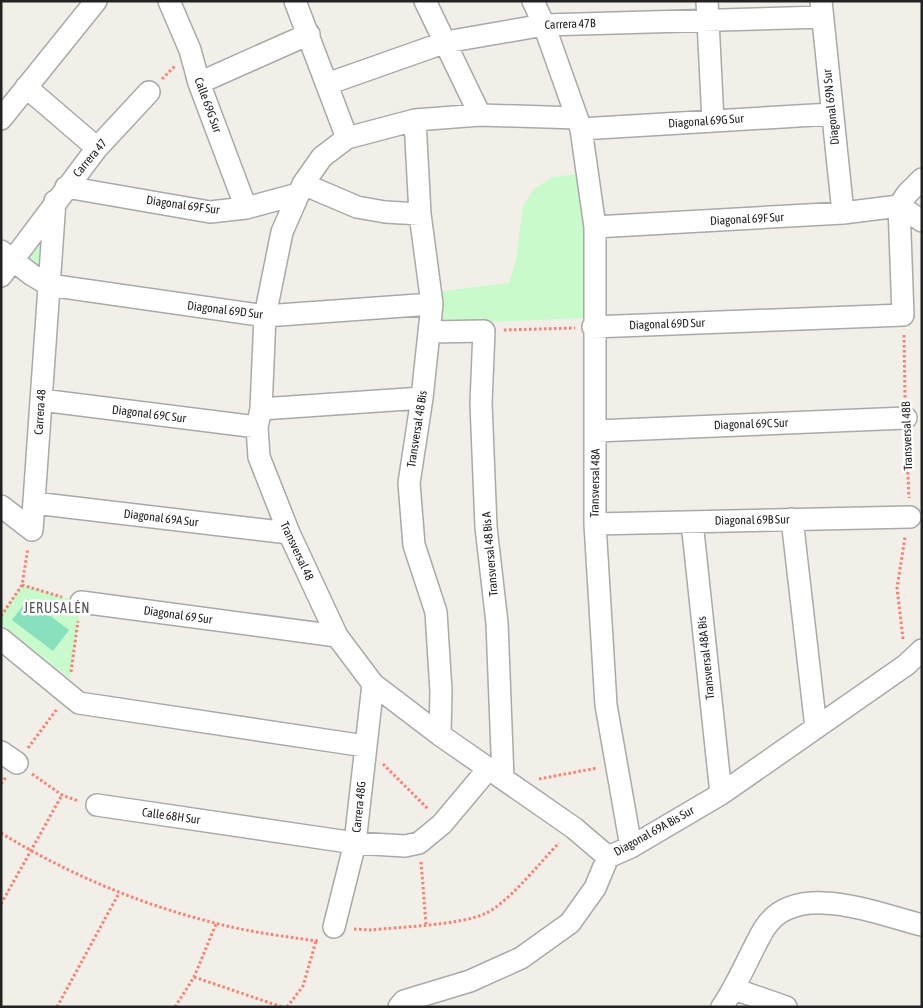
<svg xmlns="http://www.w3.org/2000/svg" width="923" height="1008" font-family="'Asap Condensed',sans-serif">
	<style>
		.park { fill: #c8facc }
		.pitch { fill: #88e0be }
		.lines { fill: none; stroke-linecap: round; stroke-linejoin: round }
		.minor-casing { stroke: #a9a9a9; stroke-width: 24 }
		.path { stroke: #fa8072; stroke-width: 3; stroke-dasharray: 2.5 2.5; stroke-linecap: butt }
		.minor { stroke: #fff; stroke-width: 21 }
		.labels { text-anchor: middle; stroke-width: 5; stroke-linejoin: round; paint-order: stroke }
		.street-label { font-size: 12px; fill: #222; stroke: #fff }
		.neighbourhood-label { font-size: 14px; letter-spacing: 1px; fill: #555; stroke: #fff }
	</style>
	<rect width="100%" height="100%" fill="#f2efe9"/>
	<path class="park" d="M579,174l6,57 2,87 -144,6 -1,-33 67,-8 7,-23 7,-54 11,-17 18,-12z
		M47,227l-4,45 -18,-13z
		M22,585l59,17 -11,77 -69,-55v-8z"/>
	<path class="pitch" d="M28,599l41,31 -16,21 -41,-31z"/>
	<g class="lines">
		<defs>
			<path id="minor" d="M169,1l21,49 9,33 47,125
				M295,1l52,137
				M425,1l55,114
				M533,1l11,24 37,104 14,98v297l11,181 25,142
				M707,1l6,120
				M821,1l22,212
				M199,83l110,-49
				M327,84l119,-42 98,-17 278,-8
				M26,87l71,61
				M577,118l-97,-3 -65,5 -68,18 -25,19 -19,27 -21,48 -17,84 -4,93 -4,18 2,30 30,76 48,103 36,48 67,51 134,93 34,29
				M1,119l95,-118
				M415,120l5,94 12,90 -10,94 -13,85 5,62 22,67 5,79 -1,44
				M581,129l250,-15
				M303,184l54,23 28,5 35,2
				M66,187l144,25 36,-4 52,-14
				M899,206l8,-12 15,-15
				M899,206l23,15
				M595,227l248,-14 56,-7
				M1,251l31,24 17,10 216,31 167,-12
				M1,276l96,-128 52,-56
				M593,327l310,-12 -4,-109
				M431,332l53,-1 -3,72 5,124 11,96 6,155
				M41,400l216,27
				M261,409l161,-11
				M596,431l310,-13
				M34,503l255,30
				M1,506l31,24
				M792,519l24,209
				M692,522l29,272
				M595,524l315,-7
				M32,530l23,-329
				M81,602l256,34
				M1,639l78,64 286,43
				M1,752l16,11
				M97,805l258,38 50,3 14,-3 23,-19 47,-56
				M334,927l21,-84 18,-159
				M734,989l52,18
				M399,1007l5,-6 66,-20 51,-23 49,-35 25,-35 13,-31 23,-10 90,-53 185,-129 16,-15
				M722,1007c17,-25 27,-52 42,-78 31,-50 113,-15 158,-4"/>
		</defs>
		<use href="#minor" class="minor-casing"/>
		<path class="path" d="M162,79l13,-13
			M504,330l71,-2
			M904,335l1,63
			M906,437l3,61
			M22,585l40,12
			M1,616l21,-31 6,-37
			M903,639l-6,-51 8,-51
			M71,672l7,-51
			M28,748l29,-39
			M383,764l45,45
			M32,774l30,21 16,6
			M539,779l58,-11
			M1,784l5,-7
			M1,833c67,41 138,71 214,90 33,9 68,13 101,18l3,-2
			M421,862l5,62
			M1,904l61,-109
			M354,929l16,1c29,-3 90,-5 114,-16 24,-10 56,-52 75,-71
			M194,977l88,30
			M57,1007l62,-114
			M175,1007l19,-30 22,-53
			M287,1007l16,-21 13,-45"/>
		<use href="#minor" class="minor"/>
	</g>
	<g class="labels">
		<g class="street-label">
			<text transform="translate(570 24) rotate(-2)" y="4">Carrera 47B</text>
			<text transform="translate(208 105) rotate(70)" y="4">Calle 69G Sur</text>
			<text transform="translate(831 107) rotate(-96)" y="4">Diagonal 69N Sur</text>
			<text transform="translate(706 121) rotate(-4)" y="4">Diagonal 69G Sur</text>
			<text transform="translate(90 158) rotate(-50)" y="4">Carrera 47</text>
			<text transform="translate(183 205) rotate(8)" y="4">Diagonal 69F Sur</text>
			<text transform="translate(747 219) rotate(-3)" y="4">Diagonal 69F Sur</text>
			<text transform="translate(225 310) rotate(7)" y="4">Diagonal 69D Sur</text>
			<text transform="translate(667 324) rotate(-2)" y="4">Diagonal 69D Sur</text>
			<text transform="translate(40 412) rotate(-86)" y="4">Carrera 48</text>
			<text transform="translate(149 414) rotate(7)" y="4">Diagonal 69C Sur</text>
			<text transform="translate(751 424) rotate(-2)" y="4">Diagonal 69C Sur</text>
			<text transform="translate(417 429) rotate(-81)" y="4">Transversal 48 Bis</text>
			<text transform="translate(907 436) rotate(-92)" y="4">Transversal 48B</text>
			<text transform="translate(595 483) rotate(-89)" y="4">Transversal 48A</text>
			<text transform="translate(161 518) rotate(7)" y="4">Diagonal 69A Sur</text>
			<text transform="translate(752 520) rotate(-1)" y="4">Diagonal 69B Sur</text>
			<text transform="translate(297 551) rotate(65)" y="4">Transversal 48</text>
			<text transform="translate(490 554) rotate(-95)" y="4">Transversal 48 Bis A</text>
			<text transform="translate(178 615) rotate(8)" y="4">Diagonal 69 Sur</text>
			<text transform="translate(706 658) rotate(-96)" y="4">Transversal 48A Bis</text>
			<text transform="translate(359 807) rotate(-84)" y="4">Carrera 48G</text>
			<text transform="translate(171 816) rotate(8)" y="4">Calle 68H Sur</text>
			<text transform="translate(654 831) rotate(-29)" y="4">Diagonal 69A Bis Sur</text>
		</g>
		<g class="neighbourhood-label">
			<text x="57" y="613">JERUSALÉN</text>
		</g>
	</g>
	<rect width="923" height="1008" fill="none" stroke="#222222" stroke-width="5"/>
</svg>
